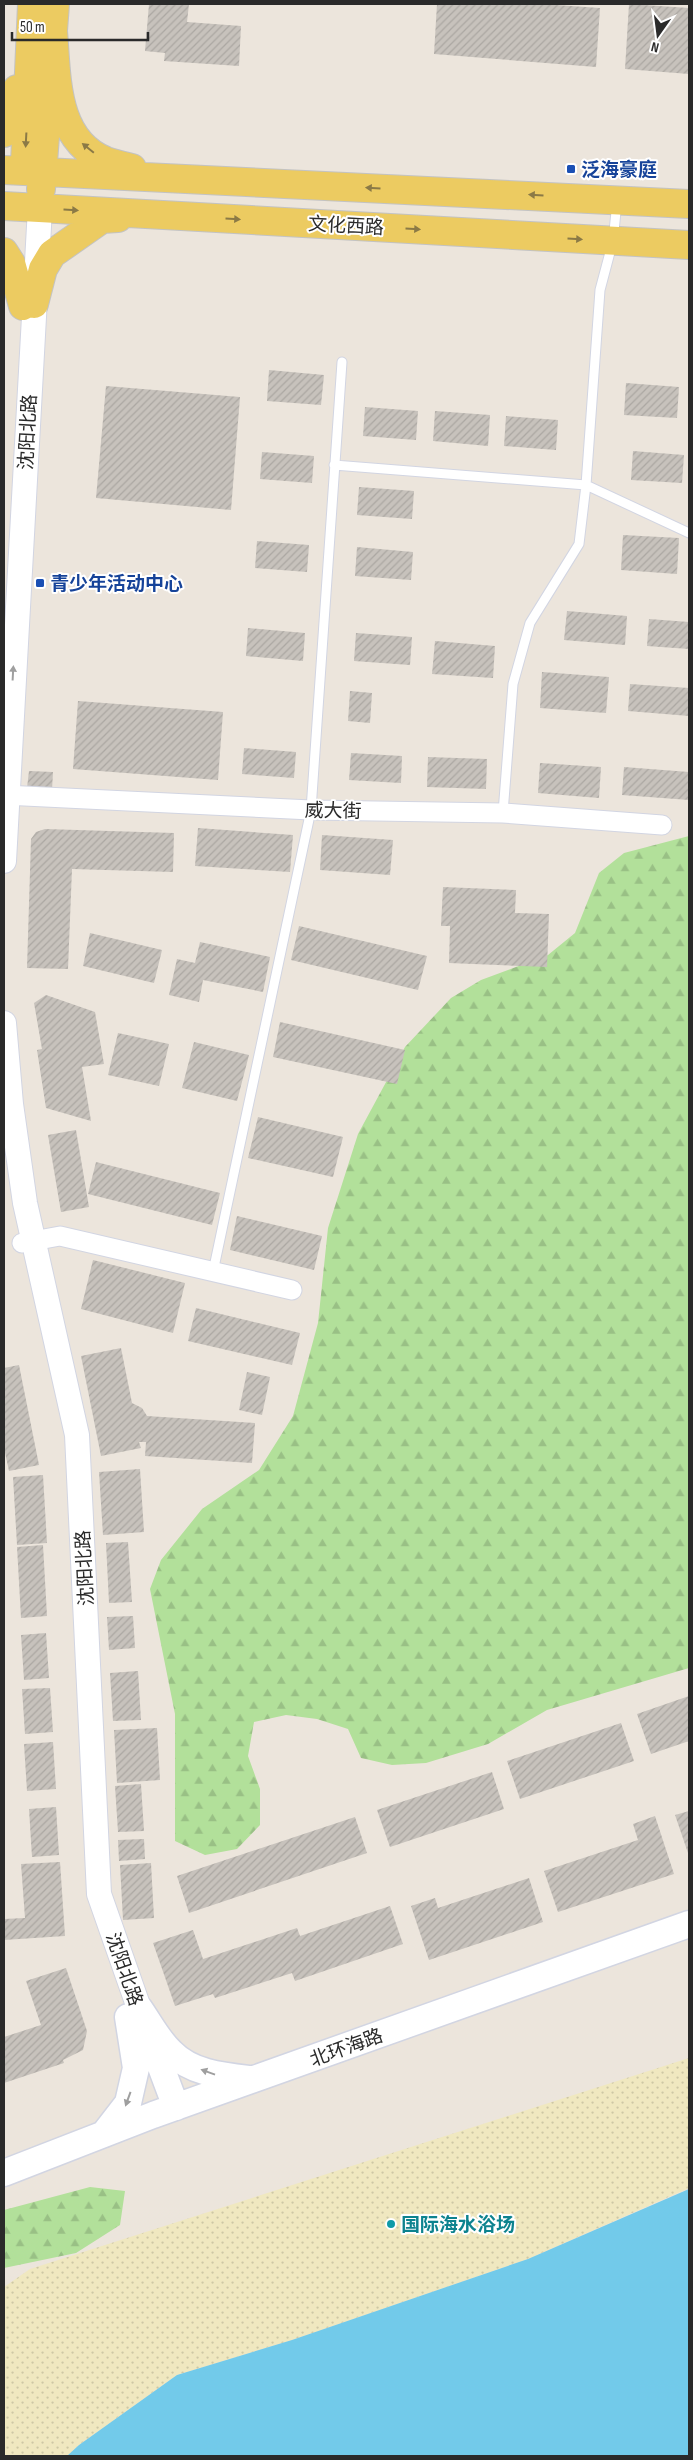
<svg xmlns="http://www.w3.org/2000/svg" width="693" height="2460" font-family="'Sofia Sans Condensed','Noto Sans SC',sans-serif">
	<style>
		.forest { fill: url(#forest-firs) }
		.sand { fill: url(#sand-dots) }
		.water { fill: #72caea }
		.building { fill: url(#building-hatch) }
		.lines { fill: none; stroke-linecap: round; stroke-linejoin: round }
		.service-casing { stroke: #d2d5e2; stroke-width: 11 }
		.minor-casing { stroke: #d2d5e2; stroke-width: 21 }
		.tertiary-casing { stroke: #d2d5e2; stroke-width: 26 }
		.secondary-casing { stroke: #d2d5e2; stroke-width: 29 }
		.primary-casing { stroke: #c3c3c3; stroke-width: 30 }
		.service { stroke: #fff; stroke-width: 9 }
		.minor { stroke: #fff; stroke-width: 19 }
		.tertiary { stroke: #fff; stroke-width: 24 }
		.secondary { stroke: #fff; stroke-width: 26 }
		.primary { stroke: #eccb61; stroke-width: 28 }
		.oneway { fill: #8b7a46 }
		.oneway2 { fill: #9f9f9f }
		.transit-dot { fill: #1a4fb4; stroke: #fff; stroke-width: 2 }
		.culture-dot { fill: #0f9aa8; stroke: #fff; stroke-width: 2 }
		.labels { text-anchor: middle; stroke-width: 4; stroke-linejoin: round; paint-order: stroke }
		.transit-label { font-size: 19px; font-weight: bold; fill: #164399; stroke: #fff; text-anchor: start }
		.street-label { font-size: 19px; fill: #2a2a2a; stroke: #fff }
		.culture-label { font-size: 19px; font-weight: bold; fill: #0d838f; stroke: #fff; text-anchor: start }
	</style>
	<defs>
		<pattern id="forest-firs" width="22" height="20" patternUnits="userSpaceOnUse" patternTransform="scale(1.25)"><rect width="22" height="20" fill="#b2e09a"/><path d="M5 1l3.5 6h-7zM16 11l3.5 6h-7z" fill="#99c085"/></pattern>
		<pattern id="sand-dots" width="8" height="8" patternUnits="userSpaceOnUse" patternTransform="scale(1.25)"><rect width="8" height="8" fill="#f0e8c0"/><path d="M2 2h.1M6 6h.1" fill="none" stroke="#cec7a5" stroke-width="1.8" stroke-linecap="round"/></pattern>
		<pattern id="building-hatch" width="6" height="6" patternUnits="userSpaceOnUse" patternTransform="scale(1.25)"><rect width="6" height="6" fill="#c7c2bc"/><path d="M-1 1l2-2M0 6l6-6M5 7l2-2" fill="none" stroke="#aba7a2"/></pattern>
	</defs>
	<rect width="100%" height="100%" fill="#ece5dc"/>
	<path class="forest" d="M689,836v832l-142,42 -59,34 -62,19 -34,2 -31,-7 -13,-29 -31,-10 -31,-4 -32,7 -6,34 12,33v36l-23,24 -32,6 -30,-14v-127l-25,-125 11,-29 41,-51 57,-39 34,-54 25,-93 10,-95 30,-94 47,-87 46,-49 30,-18 67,-25 27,-22 24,-60 25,-20z
		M90,2187l35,4 -5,34 -44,28 -72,15v-58z"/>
	<path class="sand" d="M689,2058v130l-161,71 -236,81 -115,35 -98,70 -12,11h-63v-169l26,-18z"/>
	<path class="water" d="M689,2189v267h-622l12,-11 98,-70 115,-35 236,-81z"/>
	<path class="building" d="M149,4h40l-2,18 54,4 -2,40 -75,-5 1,-8 -20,-2z
		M437,4h105l58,4 -4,59 -162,-13z
		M629,4l60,4v66l-64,-5z
		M269,370l55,5 -3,30 -54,-4z
		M626,383l53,4 -2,31 -53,-3z
		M106,386l134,11 -9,113 -135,-12z
		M365,407l53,4 -2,29 -53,-4z
		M435,411l55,4 -2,31 -55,-5z
		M506,416l52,4 -2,30 -52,-4z
		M633,451l51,4 -2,28 -51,-3z
		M262,452l52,4 -2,27 -52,-4z
		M359,487l55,4 -2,28 -55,-4z
		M623,535l56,3 -2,36 -56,-4z
		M257,541l52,4 -2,27 -52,-4z
		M357,547l56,5 -2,28 -56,-4z
		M567,611l60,5 -2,29 -61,-5z
		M649,619l40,3v27l-42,-3z
		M248,628l57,5 -2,28 -57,-5z
		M356,633l56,4 -2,28 -56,-4z
		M435,641l60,5 -2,32 -61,-4z
		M542,672l67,5 -3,36 -66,-5z
		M630,684l59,4v28l-61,-5z
		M350,691l22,2 -2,30 -22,-2z
		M78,701l145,11 -5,68 -145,-11z
		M244,748l52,4 -2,26 -52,-4z
		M351,753l51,3 -1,27 -52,-3z
		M428,757l59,2 -1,30 -59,-2z
		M540,763l61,4 -2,31 -61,-5z
		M624,767l65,5v28l-67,-5z
		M29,771l24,1 -1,18 -25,-2z
		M198,828l95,7 -3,37 -95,-6z
		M45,829l129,4 -1,39 -101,-3 -4,100 -41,-1 4,-129 5,-7z
		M322,835l71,5 -3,35 -70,-5z
		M443,887l73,3 -1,23 34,1 -2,53 -98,-4 1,-37h-9z
		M299,926l128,30 -9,34 -127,-30z
		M90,933l72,17 -8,33 -71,-17z
		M200,942l70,15 -7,35 -60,-12 -4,22 -30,-7 8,-36 18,4z
		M46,995l49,17 9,52 -22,3 9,54 -45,-13 -9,-58 5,-1 -8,-46z
		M280,1022l125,28 -8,34 -124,-27z
		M118,1033l51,11 -10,42 -51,-11z
		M194,1042l55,13 -12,46 -55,-13z
		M258,1117l85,20 -10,40 -85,-19z
		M76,1130l13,77 -28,5 -13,-77z
		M96,1162l124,31 -8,32 -124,-31z
		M237,1216l85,20 -8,34 -84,-20z
		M93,1260l92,23 -12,50 -92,-24z
		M196,1308l104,25 -8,32 -104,-24z
		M121,1348l11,55 10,5 5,8 108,7 -3,40 -107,-7 1,-14h-7l2,6 -40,8 -20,-100z
		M19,1365l20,100 -30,6 -5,-23v-80z
		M247,1372l23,5 -8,38 -23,-5z
		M140,1469l4,63 -41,3 -4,-63z
		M43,1475l4,68 -30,2 -4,-68z
		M128,1542l4,60 -23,1 -3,-60z
		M43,1545l4,71 -26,2 -4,-71z
		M133,1616l2,32 -26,2 -2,-33z
		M46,1633l3,45 -25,2 -3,-45z
		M138,1671l3,49 -28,1 -3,-48z
		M50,1688l3,44 -28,2 -3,-45z
		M689,1696v45l-38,13 -14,-40z
		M621,1723l13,38 -114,38 -13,-38z
		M157,1728l3,52 -43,3 -3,-53z
		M53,1742l3,47 -29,2 -3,-47z
		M492,1772l12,37 -114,38 -13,-37z
		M141,1784l3,47 -26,1 -3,-46z
		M56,1807l3,48 -27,2 -3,-48z
		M689,1811v45l-14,-41z
		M655,1816l19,58 -116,38 -14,-41 94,-31 -5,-16z
		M355,1817l12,36 -178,60 -12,-37z
		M144,1839l1,20 -26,2 -1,-21z
		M60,1862l5,74 -61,4v-21l21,-1 -4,-54z
		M151,1863l3,55 -31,2 -3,-55z
		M529,1878l14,44 -114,38 -18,-54 24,-8 3,10z
		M390,1906l13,38 -108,37 -3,-8 -77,25 -2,-4 -38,12 -22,-63 40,-13 10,29 94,-31 3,8z
		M66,1968l21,63 -4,19 -20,10 1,3 -60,20v-46l37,-12 -15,-44z"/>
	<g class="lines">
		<defs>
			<path id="service" d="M334,465l252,20 103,48
				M503,813l10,-129 17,-61 49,-79 7,-59 14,-195 13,-49 4,-39
				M213,1272l98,-462 31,-448"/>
			<path id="minor" d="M4,795l307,15 192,3 159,12
				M22,1243l38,-7 232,54"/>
			<path id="tertiary" d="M4,861l36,-653
				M4,1023l7,81 14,99 52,232 22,459 40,114"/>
			<path id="secondary" d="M139,2008c10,14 19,32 32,44 20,21 51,24 79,27
				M149,2035l27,72
				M104,2134l24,-31 8,-35 -8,-51
				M4,2173l149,-58 536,-191"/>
			<path id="primary" d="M53,31c4,46 1,109 53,130 9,3 18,5 26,7
				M4,133l13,-44
				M25,163l7,-159
				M4,170l685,34
				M41,189l14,-185
				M4,206l685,39
				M4,252l7,11 12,43
				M34,304l9,-35 9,-15 50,-35 16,-1"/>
		</defs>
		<use href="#service" class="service-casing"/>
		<use href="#minor" class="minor-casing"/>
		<use href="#tertiary" class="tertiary-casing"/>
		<use href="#secondary" class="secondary-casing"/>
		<use href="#primary" class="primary-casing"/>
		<use href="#service" class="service"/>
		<use href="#minor" class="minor"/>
		<use href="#tertiary" class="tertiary"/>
		<use href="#secondary" class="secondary"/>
		<use href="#primary" class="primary"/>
	</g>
	<defs><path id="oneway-solid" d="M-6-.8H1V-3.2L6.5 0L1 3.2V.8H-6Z" transform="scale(1.25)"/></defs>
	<g class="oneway">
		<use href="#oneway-solid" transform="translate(26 140) rotate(93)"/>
		<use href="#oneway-solid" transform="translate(88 148) rotate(-141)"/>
		<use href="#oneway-solid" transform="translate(373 188) rotate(-177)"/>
		<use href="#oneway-solid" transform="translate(536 195) rotate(-177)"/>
		<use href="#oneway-solid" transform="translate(71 210) rotate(3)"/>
		<use href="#oneway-solid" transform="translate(233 219) rotate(3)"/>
		<use href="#oneway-solid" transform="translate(413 229) rotate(3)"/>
		<use href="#oneway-solid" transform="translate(575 239) rotate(3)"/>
	</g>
	<g class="oneway2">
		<use href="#oneway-solid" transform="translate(13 673) rotate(-87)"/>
		<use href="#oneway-solid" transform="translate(208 2072) rotate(-160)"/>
		<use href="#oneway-solid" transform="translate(128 2099) rotate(110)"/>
	</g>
	<g class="transit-dot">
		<rect x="566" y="164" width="10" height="10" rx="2.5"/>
		<rect x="35" y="578" width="10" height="10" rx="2.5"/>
	</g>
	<circle class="culture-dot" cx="391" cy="2224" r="5"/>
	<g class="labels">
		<g class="transit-label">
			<text x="581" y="176">泛海豪庭</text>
			<text x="50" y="590">青少年活动中心</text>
		</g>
		<g class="street-label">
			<text transform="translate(346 225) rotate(3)" y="7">文化西路</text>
			<text transform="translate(27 432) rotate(-87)" y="7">沈阳北路</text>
			<text transform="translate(333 810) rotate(1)" y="7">威大街</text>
			<text transform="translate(84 1568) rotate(-93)" y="7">沈阳北路</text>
			<text transform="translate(125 1969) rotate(71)" y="7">沈阳北路</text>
			<text transform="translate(346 2047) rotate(-20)" y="7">北环海路</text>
		</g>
		<g class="culture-label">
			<text x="401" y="2231">国际海水浴场</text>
		</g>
	</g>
	<rect width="693" height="2460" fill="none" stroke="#2a2a2a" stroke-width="10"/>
	<g transform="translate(658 35) rotate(194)" stroke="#ffffff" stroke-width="4" paint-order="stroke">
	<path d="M0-4L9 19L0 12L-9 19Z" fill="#2a2a2a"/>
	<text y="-8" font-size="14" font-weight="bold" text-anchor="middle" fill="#2a2a2a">N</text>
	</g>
	<path d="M12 32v8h136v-8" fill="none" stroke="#2a2a2a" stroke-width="2.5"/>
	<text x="20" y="32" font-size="15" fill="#2a2a2a" stroke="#ffffff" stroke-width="4" paint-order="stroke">50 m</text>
</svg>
